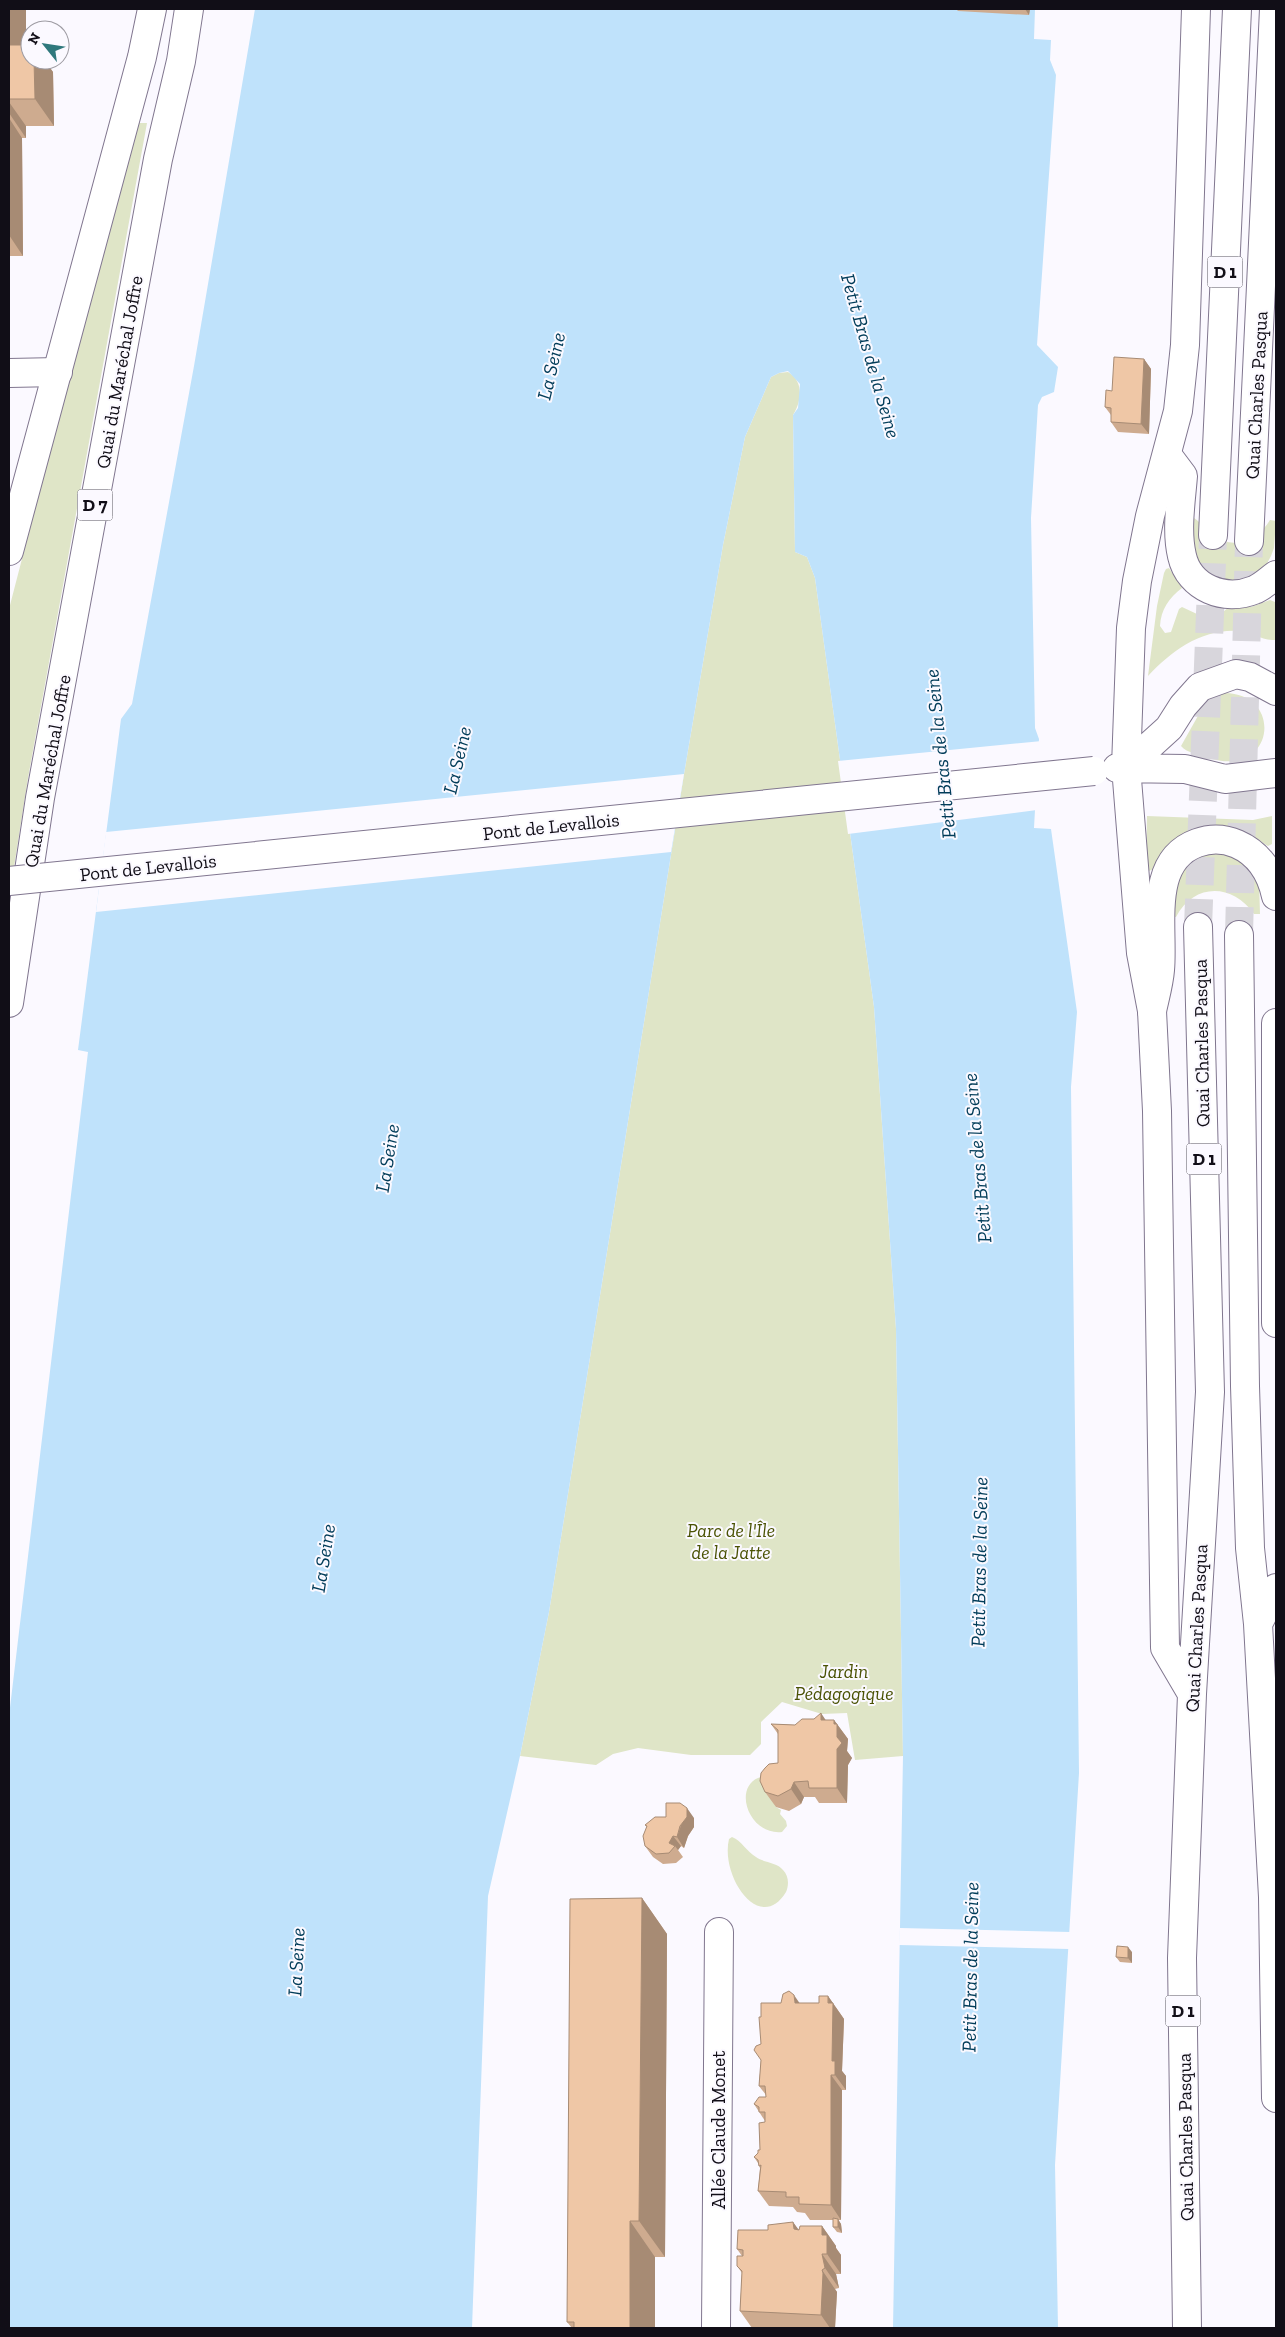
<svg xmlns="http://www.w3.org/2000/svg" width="1285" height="2337" font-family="'Zilla Slab',serif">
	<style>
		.green { fill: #dfe5c7 }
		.water { fill: #bfe2fb }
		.pier { fill: #fbf9ff }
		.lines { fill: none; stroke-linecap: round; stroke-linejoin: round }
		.major-tunnel { stroke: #d8d6dc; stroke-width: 28; stroke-dasharray: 28 14; stroke-linecap: butt }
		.minor-casing { stroke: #80768f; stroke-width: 30 }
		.major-casing { stroke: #80768f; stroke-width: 30 }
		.minor { stroke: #fff; stroke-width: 28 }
		.major { stroke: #fff; stroke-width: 28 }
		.major-bridge-casing { stroke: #80768f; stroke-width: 30; stroke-linecap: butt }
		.major-bridge { stroke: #fff; stroke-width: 28 }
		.wall { fill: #ceab8f }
		.shaded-wall { fill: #a78b74 }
		.building { fill: #efc7a6; stroke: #a78b74 }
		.labels { text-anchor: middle; stroke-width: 4; stroke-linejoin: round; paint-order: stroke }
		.shield { fill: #fbf9ff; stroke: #57545d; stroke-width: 1 }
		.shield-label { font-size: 18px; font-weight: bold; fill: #110e17 }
		.street-label { font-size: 19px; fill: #110e17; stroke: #fbf9ff }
		.park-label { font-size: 19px; font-style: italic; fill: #4a5204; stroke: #fbf9ff }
		.water-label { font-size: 20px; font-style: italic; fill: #013c59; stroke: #fbf9ff }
	</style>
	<rect width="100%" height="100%" fill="#fbf9ff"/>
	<path class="green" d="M135,123h12l-119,655 -19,121v-290z
		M788,372c16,9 14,29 5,43l2,137 12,5 8,21 59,429 22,322 7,427 -48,4 -8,-47 -25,1 -40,-12 -21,20v22l-11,11h-59l-53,-7 -25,6 -17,11 -76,-9 29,-144 135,-838 39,-229 22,-108 26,-60 8,-4z
		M1194,518c8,5 13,14 21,19 20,13 44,2 55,-17l6,1 -2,27 -3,8 -8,15 -8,7 -22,5 -28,-9 -14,-25z
		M1169,568l13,20c-13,10 -21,21 -22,38l5,7 6,-1 8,-23 3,-2 30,14 17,-14h22l19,-7 5,2 1,38c-13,1 -25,-8 -38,-9 -37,-2 -66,20 -90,45l9,-70 7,-33 2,-4z
		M1225,693c60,1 49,86 -16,65 -9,-3 -22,-5 -28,-12l22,-39 7,-7z
		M1147,816l106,4 19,-4v28l-4,2c-8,-4 -14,-11 -22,-15 -27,-12 -63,-4 -82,19 -5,7 -6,19 -15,21l-3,-4z
		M1221,852l19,5 19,23 1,34h-6c-22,-31 -60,-31 -78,3h-4c1,-11 0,-22 2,-33 4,-20 29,-30 47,-32z
		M765,1776l11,31 5,3 -1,4 6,7 1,5 -5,6c-35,4 -52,-51 -17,-56z
		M732,1837c10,4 15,15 24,20 8,6 21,5 27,13 6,6 6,15 3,22 -26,43 -66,-16 -57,-53z"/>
	<path class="water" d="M255,9h780l-1,30 17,1 -1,20 6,15 -19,270 21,22 -4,25 -12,5 -4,8 -7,113 4,210 4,11 -5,89 17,1 26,183 -6,75 8,686 -24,392 3,163h-165l10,-572 -7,-427 -22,-322 -59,-429 -8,-21 -12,-5 -2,-137 5,-7 2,-24 -12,-13 -9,2 -8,4 -26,60 -22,108 -39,229 -135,838 -29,144 -32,140 -16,432h-463v-612l79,-664 -10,-2 43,-331 11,-15 62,-338z"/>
	<path class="pier" d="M1042,741l-5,69 -189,24 -10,-73z
		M684,774l-13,78 -575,60 10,-80z
		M900,1928l170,4 -1,17 -170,-4z"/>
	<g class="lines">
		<path class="major-tunnel" d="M1198,927l15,-392
			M1239,935l10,-394"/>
		<defs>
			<path id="minor" d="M9,373l49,-1
				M1168,456l15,20c-2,25 -7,55 -1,80 7,32 43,46 72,34 8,-3 15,-10 22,-15
				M1152,1011c3,-14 7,-28 8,-41 4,-41 -13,-109 37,-127 14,-5 26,-5 40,1 23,10 34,29 39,52
				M716,2328l3,-396"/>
			<path id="major" d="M1213,535l24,-526
				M1249,541l25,-532
				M9,551l133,-494 10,-48
				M1126,767l43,-39 14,-22 17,-19 36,-13 14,3 26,14
				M1117,768l68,1 40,10 51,-6
				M1239,935l6,451 5,162 8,76 15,273 3,201
				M9,1003l31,-205 118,-639 23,-98 8,-52
				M1276,1023v300
				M1258,1624l18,-36
				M1192,1694l-27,-46 -8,-537 -5,-100 -11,-58 -15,-186 5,-139 6,-47 13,-65 28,-105 7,-66 11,-336
				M1187,2328l-5,-370 10,-264 18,-302 -12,-465"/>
		</defs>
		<use href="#minor" class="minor-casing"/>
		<use href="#major" class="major-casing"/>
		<use href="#minor" class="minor"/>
		<use href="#major" class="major"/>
		<defs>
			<path id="major-bridge" d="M9,881l1085,-110"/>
		</defs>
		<use href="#major-bridge" class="major-bridge-casing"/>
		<use href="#major-bridge" class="major-bridge"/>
	</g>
	<path class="wall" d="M9,9l17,36 27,27 1,54h-28v12h-4l1,118h-14z
		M956,9h74l-1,6 -71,-4z
		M1144,359l7,10 -2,65 -31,-2 -7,-10v-7l-6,-8 7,-16z
		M825,1720h9l14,19 -1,12 5,7 -4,7 -1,38h-28l-4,-6h-11l-3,7 -12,7 -13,-4 -11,-15 13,-29v-29l-7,-10 24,1z
		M694,1818v9l-6,9 -4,12 -3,-2 -3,4 5,7 -7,6 -13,1 -10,-7 -8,-11 2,-19 -2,-2z
		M642,1898l25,36 -2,323h-10v71h-83l-5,-6z
		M1132,1952v11l-12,-1 -4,-5z
		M828,1996l16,23 -2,52 4,5v14h-4l-1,130h-3l3,4 1,9 -5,-1 -4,-5v-7h-23l-5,-7 -8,-1 -4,-5 -24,-1 -11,-15 2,-23 -1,-2 -1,-3 -4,-6 4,-4 2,-3 5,-28v-1l-11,-17 12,-7v-2l-7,-9 2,-26v-43l39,-14h19z
		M793,2222l5,8 24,-4 14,20v2l5,7v19h-5l3,14 -4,1 2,3 -2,36h-83l-12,-17 2,-38 -5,-7 5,-10 -5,-7 31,-19z"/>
	<path class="shaded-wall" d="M9,9h17v63l-17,-25z
		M1025,9h5l-1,6z
		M34,60h11l8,12 1,54 -19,-27z
		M9,102l17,24v12l-17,-25z
		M9,118l13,20 1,118 -14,-21z
		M1144,359l7,10 -2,65 -8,-10z
		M821,1713l10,15 -10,-8z
		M834,1720l14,19 -1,12 5,7 -4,7 -1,38 -10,-15v-51l-3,-13z
		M794,1782l10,15 -3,7 -10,-15z
		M687,1808l7,10v9l-6,9 -4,12 -7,-11z
		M673,1836l8,10 -3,4 -3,-4 -6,-3z
		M642,1898l25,36 -2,323 -26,-36z
		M1128,1947l4,5v11l-4,-5z
		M794,1995l11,16 -10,-8z
		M828,1996l16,23 -2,52 4,5v14l-11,-15 -3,-14z
		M831,2075l11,15 -1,130 -10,-15z
		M838,2219l3,5 1,9 -4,-6z
		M630,2221l25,36v71h-25z
		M793,2222l14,19 -13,-12z
		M822,2226l14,20v2l5,7v19l-14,-20 -5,-19z
		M822,2254l14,20 3,14 -14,-20z
		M822,2270l15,22 -2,36h-5l-9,-13z"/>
	<path class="building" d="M9,45h21v15h4l1,39h-26z
		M1114,357l30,2 -3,65 -30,-2v-14l-6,-1 1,-17 6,1z
		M821,1713v7h13v4h3v13l5,6 -5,6v39h-28l-1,-7 -14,1 -3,7 -13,7 -13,-4 -5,-11 1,-8 4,-5 4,-4 9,-1v-33l-7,-6 24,1 7,-6h12z
		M666,1803h14l7,5v9l-7,9 -3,11 -4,-1 -4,7 6,3 -6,7 -13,1 -11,-8 -2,-10 4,-10 -2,-1 10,-8h11z
		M642,1898l-3,323h-9v107h-56v-6h-7l3,-423z
		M1117,1946l11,1v11l-12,-1z
		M789,1991l5,4 1,8h24v-7h9v7h5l-1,58h3v14h-4v130l-32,-1v-7h-13v-5l-28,-1 3,-26 -2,1 -1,-6 -4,-3 4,-4v-3h2l-1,-27 6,-1v-10h-6v-5l-5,-3 5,-7h7l-1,-11h-6l2,-26 -7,-10 2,-4 5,-2 -2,-27h2v-14h20l2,-9z
		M833,2218l5,1v8h-5z
		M793,2222l1,7 5,1 1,-4h22v9h5v19h-5l3,14 -3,2 1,3 -2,42 -81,-4 2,-40 -5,-5v-10h6v-6l-6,-1 1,-19h30v-5z"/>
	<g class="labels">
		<g class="shield">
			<rect x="1207.5" y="256.5" width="35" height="31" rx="4"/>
			<rect x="77.5" y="489.5" width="35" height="31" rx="4"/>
			<rect x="1186.5" y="1143.5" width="35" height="31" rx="4"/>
			<rect x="1165.5" y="1995.5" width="35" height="31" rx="4"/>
		</g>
		<g class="shield-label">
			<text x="1225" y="278">D 1</text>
			<text x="95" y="511">D 7</text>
			<text x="1204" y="1165">D 1</text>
			<text x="1183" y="2017">D 1</text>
		</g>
		<g class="street-label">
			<text transform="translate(119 372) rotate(-80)" y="7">Quai du Maréchal Joffre</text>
			<text transform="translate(1256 395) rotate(-87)" y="7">Quai Charles Pasqua</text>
			<text transform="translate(47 771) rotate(-80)" y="7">Quai du Maréchal Joffre</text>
			<text transform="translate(551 826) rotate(-6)" y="7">Pont de Levallois</text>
			<text transform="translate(148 867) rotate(-6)" y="7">Pont de Levallois</text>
			<text transform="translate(1201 1043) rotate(-91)" y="7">Quai Charles Pasqua</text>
			<text transform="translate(1196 1628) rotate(-87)" y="7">Quai Charles Pasqua</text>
			<text transform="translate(718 2130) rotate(-90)" y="7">Allée Claude Monet</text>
			<text transform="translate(1185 2137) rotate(-91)" y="7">Quai Charles Pasqua</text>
		</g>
		<g class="park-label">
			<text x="731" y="1537">Parc de l'Île<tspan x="731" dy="22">de la Jatte</tspan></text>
			<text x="844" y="1678">Jardin<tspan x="844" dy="22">Pédagogique</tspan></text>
		</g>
		<g class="water-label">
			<text transform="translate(871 356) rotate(74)" y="7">Petit Bras de la Seine</text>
			<text transform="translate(551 366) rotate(-77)" y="7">La Seine</text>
			<text transform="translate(940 754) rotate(-96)" y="7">Petit Bras de la Seine</text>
			<text transform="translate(457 760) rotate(-77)" y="7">La Seine</text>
			<text transform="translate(387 1158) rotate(-81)" y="7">La Seine</text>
			<text transform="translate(977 1158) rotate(-95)" y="7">Petit Bras de la Seine</text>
			<text transform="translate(323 1558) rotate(-81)" y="7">La Seine</text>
			<text transform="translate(979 1562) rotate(-89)" y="7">Petit Bras de la Seine</text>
			<text transform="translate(296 1962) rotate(-87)" y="7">La Seine</text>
			<text transform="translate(970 1967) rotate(-89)" y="7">Petit Bras de la Seine</text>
		</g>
	</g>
	<rect width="1285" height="2337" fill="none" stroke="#110e17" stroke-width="20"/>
	<g transform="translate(45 45) rotate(300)"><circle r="24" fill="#fbf9ff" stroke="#9d9ba2"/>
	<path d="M0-4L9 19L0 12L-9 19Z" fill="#2f787c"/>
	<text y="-8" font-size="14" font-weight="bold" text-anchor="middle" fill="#110e17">N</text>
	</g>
</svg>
